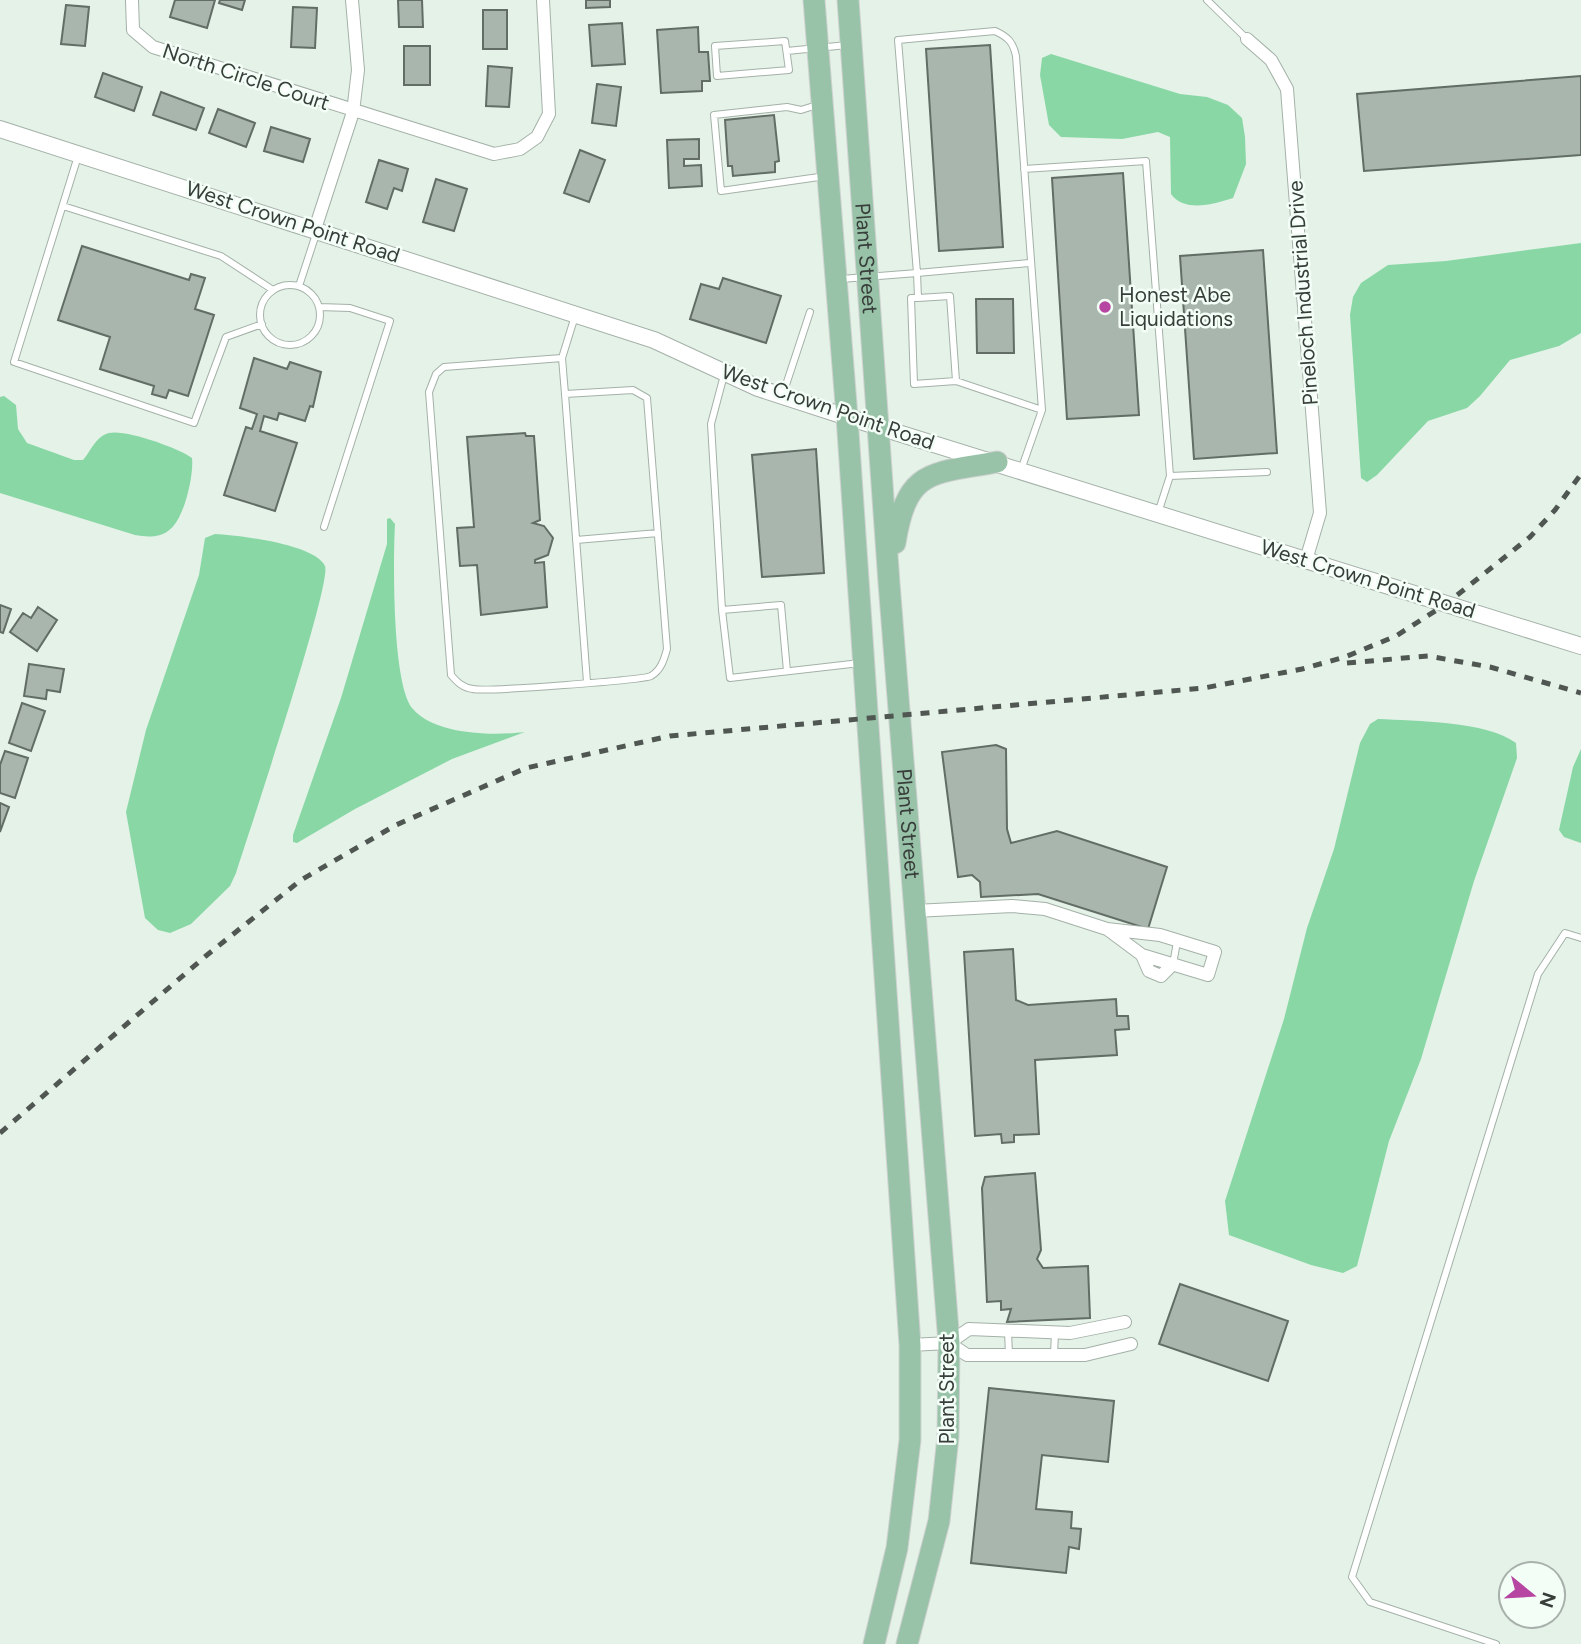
<svg xmlns="http://www.w3.org/2000/svg" width="1581" height="1644" font-family="Figtree,sans-serif">
	<style>
		.water { fill: #88d7a5 }
		.building { fill: #a9b6ad; stroke: #616d65; stroke-width: 2 }
		.lines { fill: none; stroke-linecap: round; stroke-linejoin: round }
		.service-casing { stroke: #a4b1a8; stroke-width: 8 }
		.minor-casing { stroke: #a4b1a8; stroke-width: 14 }
		.tertiary-casing { stroke: #a4b1a8; stroke-width: 18 }
		.primary-casing { stroke: #cfd1d0; stroke-width: 23 }
		.service { stroke: #fff; stroke-width: 6 }
		.minor { stroke: #fff; stroke-width: 12 }
		.tertiary { stroke: #fff; stroke-width: 16 }
		.primary { stroke: #98c3a9; stroke-width: 21 }
		.rail { stroke: #505752; stroke-width: 5; stroke-dasharray: 9 9; stroke-linecap: butt }
		.poi-dot { fill: #b746a2; stroke: #f3fef6; stroke-width: 2.5 }
		.labels { text-anchor: middle; stroke-width: 5; stroke-linejoin: round; paint-order: stroke }
		.street-label { font-size: 21px; fill: #383e3a; stroke: #f3fef6 }
		.poi-label { font-size: 21px; fill: #383e3a; stroke: #f3fef6; text-anchor: start }
	</style>
	<rect width="100%" height="100%" fill="#e4f2e8"/>
	<path class="water" d="M1051,54l129,40 27,3 21,8 14,13 3,19 1,27 -13,34c-19,6 -48,15 -62,-4l-1,-57 -12,-5 -36,7 -61,-2 -12,-12 -9,-50 2,-17z
		M1581,243v90l-22,13 -49,14 -30,36 -13,12 -39,13 -51,54 -10,7 -6,-4 -11,-163 3,-18 8,-14 27,-18 58,-4z
		M4,396l12,9 2,24 9,14 47,17h9c8,-9 13,-24 26,-27 16,-4 70,15 83,25 2,17 -8,63 -24,73 -9,7 -22,6 -33,4l-135,-42v-96z
		M390,518l5,6c-2,35 -3,162 18,185 22,26 81,27 112,23l-73,27 -97,50 -58,34 -4,-1v-7l48,-137 46,-154v-25z
		M215,534c22,1 100,10 110,32 7,18 -77,269 -89,307l-6,13 -39,38 -21,9 -12,-3 -13,-12 -19,-106 20,-82 53,-155 6,-37z
		M1378,719c36,2 109,2 138,24l1,15 -43,123 -53,178 -32,82 -32,125 -14,7 -32,-8 -82,-30 -4,-34 59,-182 23,-91 27,-79 26,-106 10,-19z
		M1581,749v94l-17,-6 -5,-7 14,-63z"/>
	<path class="building" d="M175,0h40l-8,28 -37,-11z
		M220,0h25l-3,10 -23,-7z
		M398,0h24l1,27h-24z
		M586,0h24v7l-24,1z
		M66,5l23,2 -4,39 -24,-2z
		M293,7l24,1 -2,40 -24,-1z
		M483,10h24v39h-24z
		M622,23l3,41 -33,2 -3,-41z
		M698,27l1,25h9l2,29h-8v10l-41,2 -4,-63z
		M990,45l13,202 -64,4 -13,-202z
		M404,46h26v39h-26z
		M488,66l24,2 -3,39 -23,-1z
		M103,73l39,14 -8,24 -39,-14z
		M1581,76v79l-217,16 -7,-77z
		M597,84l24,3 -5,39 -24,-3z
		M161,92l43,16 -8,22 -43,-15z
		M218,109l37,14 -9,24 -37,-14z
		M774,115l5,46 -4,1v10l-42,4 -1,-10h-4l-3,-46z
		M271,127l39,12 -7,23 -39,-11z
		M699,139v20h-15v7l17,-1 1,21 -33,2 -2,-48z
		M580,150l25,10 -16,42 -25,-9z
		M379,160l29,9 -6,22 -8,-3 -7,21 -21,-7z
		M1123,173l16,242 -72,4 -15,-241z
		M436,179l31,10 -13,42 -31,-9z
		M82,246l107,34 2,-6 14,4 -10,31 19,6 -26,81 -19,-6 -3,8 -14,-4 2,-8 -54,-17 10,-32 -52,-17z
		M1263,250l14,203 -83,6 -14,-203z
		M723,278l58,18 -15,47 -76,-24 11,-35 18,5z
		M976,299h37l1,54h-37z
		M254,358l33,11 3,-7 31,10 -8,35 -3,-1 -5,15 -26,-8 -2,7 -13,-4 -4,15 37,12 -22,68 -51,-16 22,-68 6,2 5,-15 -17,-6z
		M525,433l1,3h8l6,84 -7,3 11,3 9,12 -5,17 -13,5v3l9,-1 3,45 -66,8 -4,-50 -17,1 -3,-38 17,-1 -7,-90z
		M816,449l8,124 -62,4 -10,-122z
		M0,605l11,4 -8,24 -3,-1z
		M38,607l19,13 -20,31 -27,-19 13,-19 8,5z
		M29,664l35,5 -4,23 -13,-2 -1,9 -22,-3z
		M22,703l23,8 -14,40 -22,-8z
		M996,745l10,4 1,80 4,14 46,-12 110,36 -19,62 -110,-35 -57,3 -1,-15 -8,-7 -14,2 -16,-125z
		M5,751l23,7 -13,40 -15,-5v-28z
		M0,803l9,4 -9,25z
		M1013,949l3,51 12,5 88,-6 1,17h11l1,13 -14,1 2,25 -82,5 4,74 -25,1v7l-12,1 -1,-9 -26,2 -11,-184z
		M1035,1173l6,77 -4,9 6,9 45,-2 2,52 -83,4 4,-13 -10,1v-9l-14,1 -5,-114 3,-11z
		M1180,1284l108,37 -20,60 -109,-37z
		M989,1388l125,13 -6,61 -66,-7 -6,54 36,3 -1,16 10,1 -2,20 -10,-2 -3,26 -95,-10z"/>
	<g class="lines">
		<defs>
			<path id="service" d="M1207,0l40,39
				M785,41l4,29 -72,6 -2,-30z
				M787,51l60,-6
				M817,105l-16,5 -14,-3 -73,8 7,76 105,-15
				M78,156l-64,206 180,61 32,-86 36,-13
				M1024,169l122,-8 24,315 -12,37
				M63,206l158,50 52,34
				M1029,263l-112,10 1,25 32,-2 6,85 86,29
				M841,279l76,-6 -19,-233 97,-9c13,6 18,11 21,25l26,354 -21,60
				M260 315a30 30 0 1 1 60 0a30 30 0 1 1-60 0Z
				M299,286l18,-55
				M918,298h-7l3,86 42,-3
				M319,307l31,1 40,13 -66,206
				M575,316l-13,42 -118,9 -8,7 -7,18 22,283c6,7 12,13 22,14 13,3 170,-9 178,-13 10,-6 13,-16 16,-27l-20,-251 -14,-8 -68,4 22,288
				M562,358l3,36
				M724,375l-13,49 11,186 8,68 130,-15
				M783,394l27,-82
				M1170,476l97,-4
				M576,540l82,-7
				M722,610l59,-5 6,66
				M1173,964l4,-22
				M1008,1331l1,24
				M1054,1355l1,-23
				M1496,1644l-126,-42 -18,-25 186,-603 27,-41 16,5"/>
			<path id="minor" d="M132,0l1,30 20,17 341,107 26,-5 17,-12 12,-23 -6,-114
				M1247,39l24,21 16,29 33,424 -14,47
				M315,229l38,-117 5,-42 -6,-70
				M915,911l97,-5 33,3 62,20 53,6 55,17 -7,23 -66,-20 -35,-26
				M1142,955l7,16 12,5 12,-12
				M949,1343l18,12h118l46,-11
				M910,1345l39,-2 20,-14 101,4 55,-11"/>
			<path id="tertiary" d="M0,129l654,211 104,48 89,29 734,229"/>
			<g id="primary">
				<path d="M814,0l33,417 63,928v95l-13,108 -23,96"/>
				<path id="s1" d="M848,0l41,583 60,760 -1,94 -9,84 -32,123"/>
				<path d="M895,543c12,-75 36,-69 102,-81"/>
			</g>
		</defs>
		<use href="#service" class="service-casing"/>
		<use href="#minor" class="minor-casing"/>
		<use href="#tertiary" class="tertiary-casing"/>
		<use href="#primary" class="primary-casing"/>
		<use href="#service" class="service"/>
		<use href="#minor" class="minor"/>
		<use href="#tertiary" class="tertiary"/>
		<use href="#primary" class="primary"/>
		<path class="rail" d="M1347,663l81,-7 62,11 91,26
			M0,1133l207,-178 94,-75 95,-55 130,-57 144,-32 534,-48 98,-19 43,-12 51,-21 50,-32 84,-67 25,-27 26,-36"/>
	</g>
	<circle class="poi-dot" cx="1105" cy="307" r="7"/>
	<g class="labels">
		<g class="street-label">
			<text transform="translate(246 77) rotate(18)" y="7">North Circle Court</text>
			<text transform="translate(293 222) rotate(18)" y="7">West Crown Point Road</text>
			<text dy="7" stroke="none"><textPath href="#s1" startOffset="259">Plant Street</textPath></text>
			<text transform="translate(1303 293) rotate(-94)" y="7">Pineloch Industrial Drive</text>
			<text transform="translate(828 407) rotate(19)" y="7">West Crown Point Road</text>
			<text transform="translate(1368 579) rotate(17)" y="7">West Crown Point Road</text>
			<text dy="7" stroke="none"><textPath href="#s1" startOffset="826">Plant Street</textPath></text>
			<text transform="translate(947 1389) rotate(-90)" y="7">Plant Street</text>
		</g>
		<g class="poi-label">
			<text x="1119" y="302">Honest Abe<tspan x="1119" dy="24">Liquidations</tspan></text>
		</g>
	</g>
	<g transform="translate(1532 1595) rotate(108)"><circle r="33" fill="#f3fef6" stroke="#a8b1ab" stroke-width="2"/>
	<path d="M0-5L12 26L0 18L-12 26Z" fill="#b746a2"/>
	<text y="-10" font-size="19" font-weight="bold" text-anchor="middle" fill="#383e3a">N</text>
	</g>
</svg>
